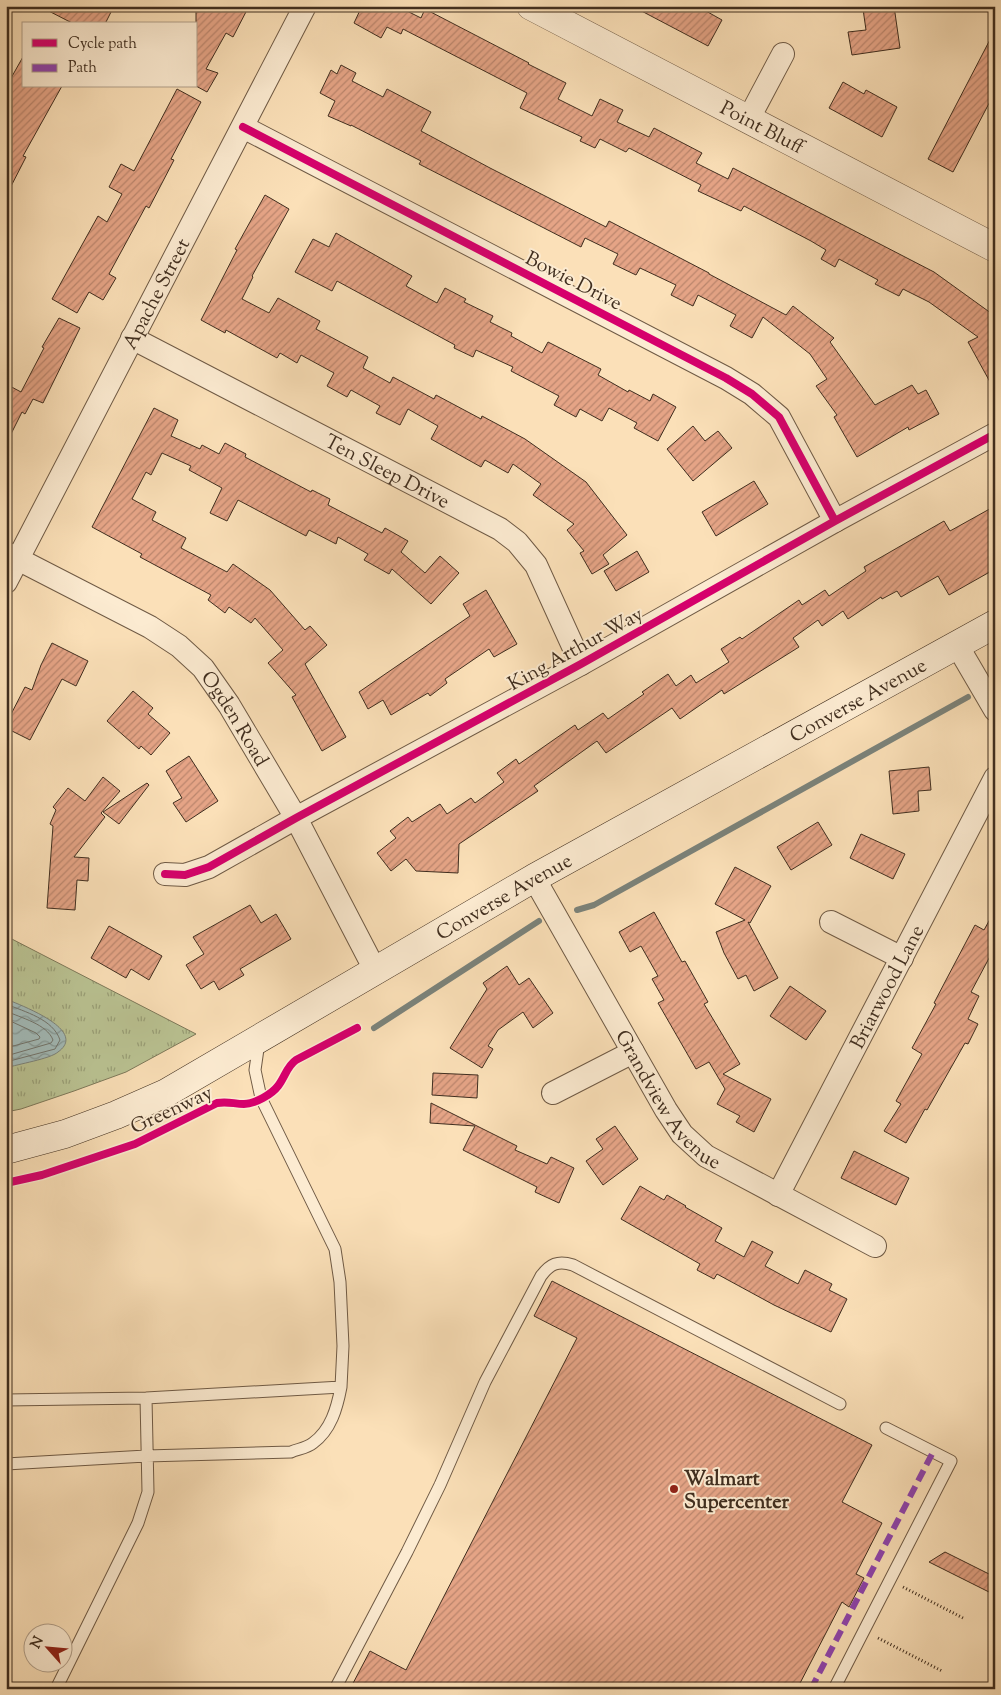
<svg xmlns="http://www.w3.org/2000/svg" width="1001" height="1695" font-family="'Sorts Mill Goudy',serif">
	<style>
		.grass { fill: url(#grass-tufts); stroke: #7d7859 }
		.water { fill: url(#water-waves); stroke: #7b837b }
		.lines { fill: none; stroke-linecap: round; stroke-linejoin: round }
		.shore { stroke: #71746c; stroke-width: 1 }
		.stream { stroke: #7b837b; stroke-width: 6 }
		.building { fill: url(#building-hatch); stroke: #402e1f }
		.service-casing { stroke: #6f5a45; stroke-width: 13 }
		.minor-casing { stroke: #6f5a45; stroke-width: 24 }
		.tertiary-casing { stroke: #6f5a45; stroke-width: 29 }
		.secondary-casing { stroke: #402e1f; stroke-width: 29 }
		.path { stroke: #402e1f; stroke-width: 3; stroke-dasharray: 1 2.5; stroke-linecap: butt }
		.service { stroke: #fcebd1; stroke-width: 11 }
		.minor { stroke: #fcebd1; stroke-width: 22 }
		.tertiary { stroke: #fcebd1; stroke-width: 28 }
		.secondary { stroke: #fcebd1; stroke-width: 28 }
		.quiet { stroke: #8e44ad; stroke-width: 6; stroke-dasharray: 12 6; stroke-linecap: butt }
		.cycleway-casing { stroke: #fcebd1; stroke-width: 11 }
		.cycleway { stroke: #d6006c; stroke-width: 8 }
		.poi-dot { fill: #8f2418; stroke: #fcebd1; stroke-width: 2 }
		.labels { text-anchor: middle; stroke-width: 4; stroke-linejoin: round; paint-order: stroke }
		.street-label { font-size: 20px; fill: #402e1f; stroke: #fcebd1 }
		.poi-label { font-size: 20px; font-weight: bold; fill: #402e1f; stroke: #fcebd1; text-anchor: start }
	</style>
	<defs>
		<pattern id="grass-tufts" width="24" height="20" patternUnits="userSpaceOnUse" patternTransform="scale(1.25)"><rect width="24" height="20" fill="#bac393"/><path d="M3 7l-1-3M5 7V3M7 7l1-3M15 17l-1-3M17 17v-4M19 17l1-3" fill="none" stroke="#999f77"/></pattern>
		<pattern id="water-waves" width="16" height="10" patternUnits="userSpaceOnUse" patternTransform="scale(1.25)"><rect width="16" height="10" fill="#a2bbb9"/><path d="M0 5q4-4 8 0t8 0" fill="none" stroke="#859896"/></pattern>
		<pattern id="building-hatch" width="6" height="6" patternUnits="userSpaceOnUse" patternTransform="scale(1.25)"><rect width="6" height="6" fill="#e5a486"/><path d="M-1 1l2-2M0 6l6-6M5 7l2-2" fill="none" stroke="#bb866d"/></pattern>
	</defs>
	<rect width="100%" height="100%" fill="#fbe0b8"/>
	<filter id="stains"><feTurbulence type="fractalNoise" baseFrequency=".004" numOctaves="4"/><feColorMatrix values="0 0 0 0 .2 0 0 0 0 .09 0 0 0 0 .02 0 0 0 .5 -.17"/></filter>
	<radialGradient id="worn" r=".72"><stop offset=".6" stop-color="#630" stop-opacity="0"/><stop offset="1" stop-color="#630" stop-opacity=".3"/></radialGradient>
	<path class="grass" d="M6,936l190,98 -70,38 -52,19 -53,18 -15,3z"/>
	<path class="water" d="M6,999c14,6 83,31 52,53 -8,7 -40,12 -52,16z"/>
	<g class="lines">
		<path class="shore" d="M6,1004c19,8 47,15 54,36l-5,9 -49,13
			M6,1011c15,7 41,13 47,29l-2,3 -45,13
			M6,1019l30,14 4,4 -1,2 -33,9"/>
		<path class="stream" d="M577,910l17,-5 374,-208
			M374,1028l165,-107"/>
	</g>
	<path class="building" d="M39,6h75l-9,18h-31z
		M196,6h53l-16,31 -7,-4 -20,36 12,4 -11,19 -11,-6z
		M362,6h35l24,12 4,-9 104,54 -1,1 38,19 -8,16 34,17 8,-17 23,11 -6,12 32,15 5,-9 48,25 -6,10 32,16 5,-11 201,104 61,44v75l-27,-49 10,-5 -49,-35 -26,-13 -4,7 -24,-12 3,-4 -39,-21 -4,8 -14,-8 5,-9 -15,-9 -67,-35 -3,5 -43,-20 3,-6 -72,-37 -3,4 -26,-13 -5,9 -15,-7 2,-4 -62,-29 7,-15 -124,-64 -2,5 -14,-7 -6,11 -27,-15z
		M632,6h65l25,14 -14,26z
		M881,6h13l6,42 -48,7 -4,-23 18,-2 -3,-21z
		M995,30v62l-42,80 -25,-13z
		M24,55v31h38l-39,70 3,1 -20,39v-109z
		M341,65l15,8 -4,8 31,16 4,-8 44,23 -10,19 69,37 116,59 3,-6 100,52v1l77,41 7,-9 41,32 -4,4 45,63 37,-20 6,9 8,-4 13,24 -30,16 -1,-3 -51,30 -23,-40 3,-2 -21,-29 11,-7 -17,-25 -47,-37 -11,21 -22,-12 6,-11 -38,-20 -5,11 -22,-11 5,-10 -36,-17 -4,7 -23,-11 5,-10 -33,-16 -4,9 -162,-83 2,-3 -70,-36v1l-23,-10 7,-15 -15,-8 11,-23 6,4z
		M843,82l21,12 2,-4 31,17 -15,30 -53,-29z
		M177,89l24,13 -30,57 3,1 -25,48 -3,-2 -37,68 7,4 -13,22 -14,-8 -12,21 -25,-14 46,-83 9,6 15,-28 -13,-7 12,-23 13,7z
		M265,195l24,14 -37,67 1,1 -11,22 27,14 9,-15 42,23 -4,8 52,28 -5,11 27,15 3,-6 41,22 2,-4 45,24 1,-3 43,23 61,43 41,53 -24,20 6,9 -17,10 -12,-21 4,-2 -17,-21 7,-6 -41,-29 8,-11 -28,-20 -5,9 -23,-13 -4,7 -50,-28 7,-13 -30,-17 -8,16 -24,-12 4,-7 -29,-16 -4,7 -20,-11 7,-13 -33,-18 -4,8 -17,-10 -3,5 -51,-28 -1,3 -24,-13 36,-70 -2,-1z
		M336,233l76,43 -6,10 31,17 8,-15 21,11 -2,3 29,14 -3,6 22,11 -1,3 31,17 6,-11 53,27 -3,6 30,17 1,-2 21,11 3,-7 23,13 -18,34 -24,-13 3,-5 -28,-15 -7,13 -22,-12 -4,8 -22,-12 5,-9 -48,-25 2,-4 -37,-17 -3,7 -19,-9 1,-3 -118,-64 -5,10 -37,-19 18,-33 16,8z
		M59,318l21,10 -37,75 -10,-4 -8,15 -3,-2 -16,32v-60l15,8 23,-44 -2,-1z
		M154,408l24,12 -7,16 29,13 2,-4 17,9 6,-11 21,11 -1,3 66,35 1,-2 18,9 -2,6 54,28 3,-5 23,13 -7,11 24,21 15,-17 19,17 -28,31 -39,-35 -3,5 -25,-14 4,-6 -30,-17 -2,7 -27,-14 -3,6 -68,-36 -11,21 -17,-8 12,-25 -33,-18 2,-4 -29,-13 -11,22 -5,-3 -14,27 24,13 -4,8 34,18 -5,10 46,24 6,-8 37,26 35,40 5,-4 17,19 -22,19 41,73 -24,14 -30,-54 4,-2 -28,-32 15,-13 -28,-32 -4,5 -22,-16 -4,6 -17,-13 3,-5 -71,-38 2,-3 -50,-27z
		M693,426l12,15 13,-10 14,17 -39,33 -26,-32z
		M754,481l14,23 -52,32 -14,-24z
		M995,506v63l-46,26 -11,-19 -37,21 -4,-6 -15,8 -1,-2 -33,22 -5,-8 -21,15 -4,-6 -25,18 6,9 -75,47 -2,-4 -42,29 -8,-11 -66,45 -9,-12 -63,45 4,5 -79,53 -1,29 -42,-2 -10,-12 -15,12 -14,-18 19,-15 -6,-7 18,-14 4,5 28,-18 7,10 24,-16 4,5 29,-21 -7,-9 19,-14 3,5 56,-39 3,5 25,-17 5,6 36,-25 -2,-2 26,-18 8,12 15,-11 5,8 33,-21 -8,-13 19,-12 2,2 57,-39 3,5 23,-15 4,6 37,-25 -2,-4 80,-46 6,10z
		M637,551l12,21 -33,19 -12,-20z
		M486,590l31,54 -23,13 -5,-8 -44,30 2,4 -17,13 -2,-3 -37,22 -8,-15 -15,9 -9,-17 111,-76 -7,-12z
		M52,643l36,18 -12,25 -14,-7 -32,61 -24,-12v-4l19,-37 7,3 9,-25z
		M133,691l20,17 -5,6 22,19 -19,22 -10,-9 -2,3 -32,-28z
		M189,756l29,45 -32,21 -13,-19 9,-5 -16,-27z
		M929,767l2,23 -13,1 1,20 -26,3 -4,-43z
		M103,777l17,14 -19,22 4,4 -31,40 15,1 -1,23 -11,-1 -2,30 -28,-2 6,-82 -3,-2 6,-14 -3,-3 15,-19 17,13z
		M147,783l2,2 -30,39 -16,-12z
		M818,822l14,23 -41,25 -14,-23z
		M861,834l44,20 -12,25 -43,-21z
		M735,867l36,19 -21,37 -2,-1 30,56 -24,13 -8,-16 -8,4 -14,-26 -8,-21 29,-12 -30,-16z
		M250,905l11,18 15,-9 15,25 -51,30 4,6 -25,15 -5,-9 -13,8 -15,-24 18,-11 -11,-17z
		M995,910v37l-24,45 8,4 -11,23 10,5 -10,20 -3,-1 -38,67 -2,-1 -19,34 -22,-12 17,-27 -5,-3 26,-47 -10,-6 24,-44 -2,-1 12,-23 29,-55 9,5z
		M654,912l28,50 3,-1 23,41 -4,2 36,60 -17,10 48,25 -17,33 -18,-10 4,-6 -23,-12 8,-15 -16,-27 -13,7 -38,-66 6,-3 -12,-21 6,-3 -17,-30 -11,6 -11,-20z
		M109,926l53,30 -13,24 -18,-11 -5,9 -35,-20z
		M507,966l12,19 10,-7 24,35 -20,15 -10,-16 -25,18 -10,16 5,3 -11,19 -32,-20 37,-59 -4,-6z
		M790,986l36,25 -20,29 -36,-24z
		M433,1073l45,2 -1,23 -45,-3z
		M431,1103l86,43 -2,4 32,14 4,-7 23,11 -15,35 -24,-11 2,-5 -74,-37 12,-24 -45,-3z
		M615,1126l23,33 -35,26 -17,-24 17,-12 -7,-10z
		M854,1151l55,27 -13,27 -55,-27z
		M640,1186l24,14 3,-5 19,11 -1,1 37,21 -7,13 29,16 8,-16 21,11 -8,14 33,18 7,-14 27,14 -3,6 18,9 -16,33 -57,-27 -57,-31 -3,5 -17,-9 3,-6 -79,-45z
		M552,1281l320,164 -30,57 40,21 -26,51 8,4 -15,29 -7,-5 -45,87h-447l20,-38 36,19 171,-332 -43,-22z
		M945,1552l50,25v18l-66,-33z"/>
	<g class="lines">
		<defs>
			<path id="service" d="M6,1400l140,-2 195,-11 2,-41 -3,-64 -5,-33 -74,-151 -6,-28 4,-28
				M6,1464l140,-8 145,-4c7,-3 16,-4 22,-9 18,-13 24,-35 28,-56
				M56,1689l82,-166 10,-31 -2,-94
				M335,1689l72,-137 33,-67 45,-103 56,-106c9,-12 17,-16 32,-11l267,139
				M834,1689l117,-228 -65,-33"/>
			<g id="minor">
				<path d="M748,120l35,-66"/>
				<path d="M243,127l483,251 26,16 27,23 56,104"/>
				<path id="s1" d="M132,338l368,191 17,13 19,23 45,99"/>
				<path id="s2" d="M6,553l144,74 29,19 24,22 26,37 67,113 79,152"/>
				<path id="s3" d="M6,582l299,-576"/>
				<path d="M957,645l38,65"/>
				<path d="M165,874l20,1 24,-8 87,-49 285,-154 254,-143 160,-87"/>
				<path id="s4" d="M534,878l132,232 16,24 24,22 169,90"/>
				<path d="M831,922l71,36"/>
				<path d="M553,1093l80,-41"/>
				<path id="s5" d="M778,1195l217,-417"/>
			</g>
			<g id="tertiary">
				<path id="s6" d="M531,6l464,242"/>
			</g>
			<g id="secondary">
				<path id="s7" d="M6,1150l59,-16 51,-19 50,-22 368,-215 461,-254"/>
			</g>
		</defs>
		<use href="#service" class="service-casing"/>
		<use href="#minor" class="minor-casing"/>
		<use href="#tertiary" class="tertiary-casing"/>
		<use href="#secondary" class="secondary-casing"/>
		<path class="path" d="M903,1587l60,31
			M878,1638l64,33"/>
		<use href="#service" class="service"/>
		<use href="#minor" class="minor"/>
		<use href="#tertiary" class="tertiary"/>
		<use href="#secondary" class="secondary"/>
		<path class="quiet" d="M811,1689l122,-237"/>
		<defs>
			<path id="cycleway" d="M243,127l483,251 26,16 27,23 56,104
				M165,874l20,1 24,-8 87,-49 285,-154 254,-143 160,-87
				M6,1183l36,-8 93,-31 82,-41c11,-2 17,1 27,1 11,0 28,-10 34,-18 7,-9 9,-20 18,-26l61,-32"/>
		</defs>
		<use href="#cycleway" class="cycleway-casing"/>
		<use href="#cycleway" class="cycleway"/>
	</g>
	<circle class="poi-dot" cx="674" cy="1489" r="5"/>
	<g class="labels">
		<g class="street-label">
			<text dy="7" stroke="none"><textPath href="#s6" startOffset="261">Point Bluff</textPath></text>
			<text transform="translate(574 280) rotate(27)" y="7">Bowie Drive</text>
			<text dy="7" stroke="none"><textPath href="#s3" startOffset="325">Apache Street</textPath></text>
			<text dy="7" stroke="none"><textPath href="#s1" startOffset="288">Ten Sleep Drive</textPath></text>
			<text transform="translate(575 648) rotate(-29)" y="7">King Arthur Way</text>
			<text dy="7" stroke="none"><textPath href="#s7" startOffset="966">Converse Avenue</textPath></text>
			<text dy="7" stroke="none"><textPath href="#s2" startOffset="289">Ogden Road</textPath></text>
			<text dy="7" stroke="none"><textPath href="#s7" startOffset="561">Converse Avenue</textPath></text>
			<text dy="7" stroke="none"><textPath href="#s5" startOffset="235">Briarwood Lane</textPath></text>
			<text dy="7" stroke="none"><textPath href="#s4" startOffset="260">Grandview Avenue</textPath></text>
			<text transform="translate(171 1109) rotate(-25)" y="7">Greenway</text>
		</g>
		<g class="poi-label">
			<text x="684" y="1485">Walmart<tspan x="684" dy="23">Supercenter</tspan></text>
		</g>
	</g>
	<rect width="1001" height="1695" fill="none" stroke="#fbe0b8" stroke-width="25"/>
	<rect x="8" y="8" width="986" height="1680" fill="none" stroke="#402e1f" stroke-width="2.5"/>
	<rect x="12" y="12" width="976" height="1670" fill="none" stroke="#402e1f"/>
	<rect x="22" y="22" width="175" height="65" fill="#fcebd1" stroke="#b19f8a"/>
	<rect x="32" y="39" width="25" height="8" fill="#d6006c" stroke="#b19f8a"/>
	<text x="68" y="48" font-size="15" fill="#402e1f">Cycle path</text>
	<rect x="32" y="64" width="25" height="8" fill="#8e44ad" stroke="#b19f8a"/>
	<text x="68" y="72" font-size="15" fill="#402e1f">Path</text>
	<g transform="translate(48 1648) rotate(297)"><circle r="24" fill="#fcebd1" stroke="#b19f8a"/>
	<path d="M0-4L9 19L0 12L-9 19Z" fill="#8f2418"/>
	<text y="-8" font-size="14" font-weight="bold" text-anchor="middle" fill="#402e1f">N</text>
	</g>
	<rect width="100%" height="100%" filter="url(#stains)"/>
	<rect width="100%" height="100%" fill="url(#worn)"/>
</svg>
